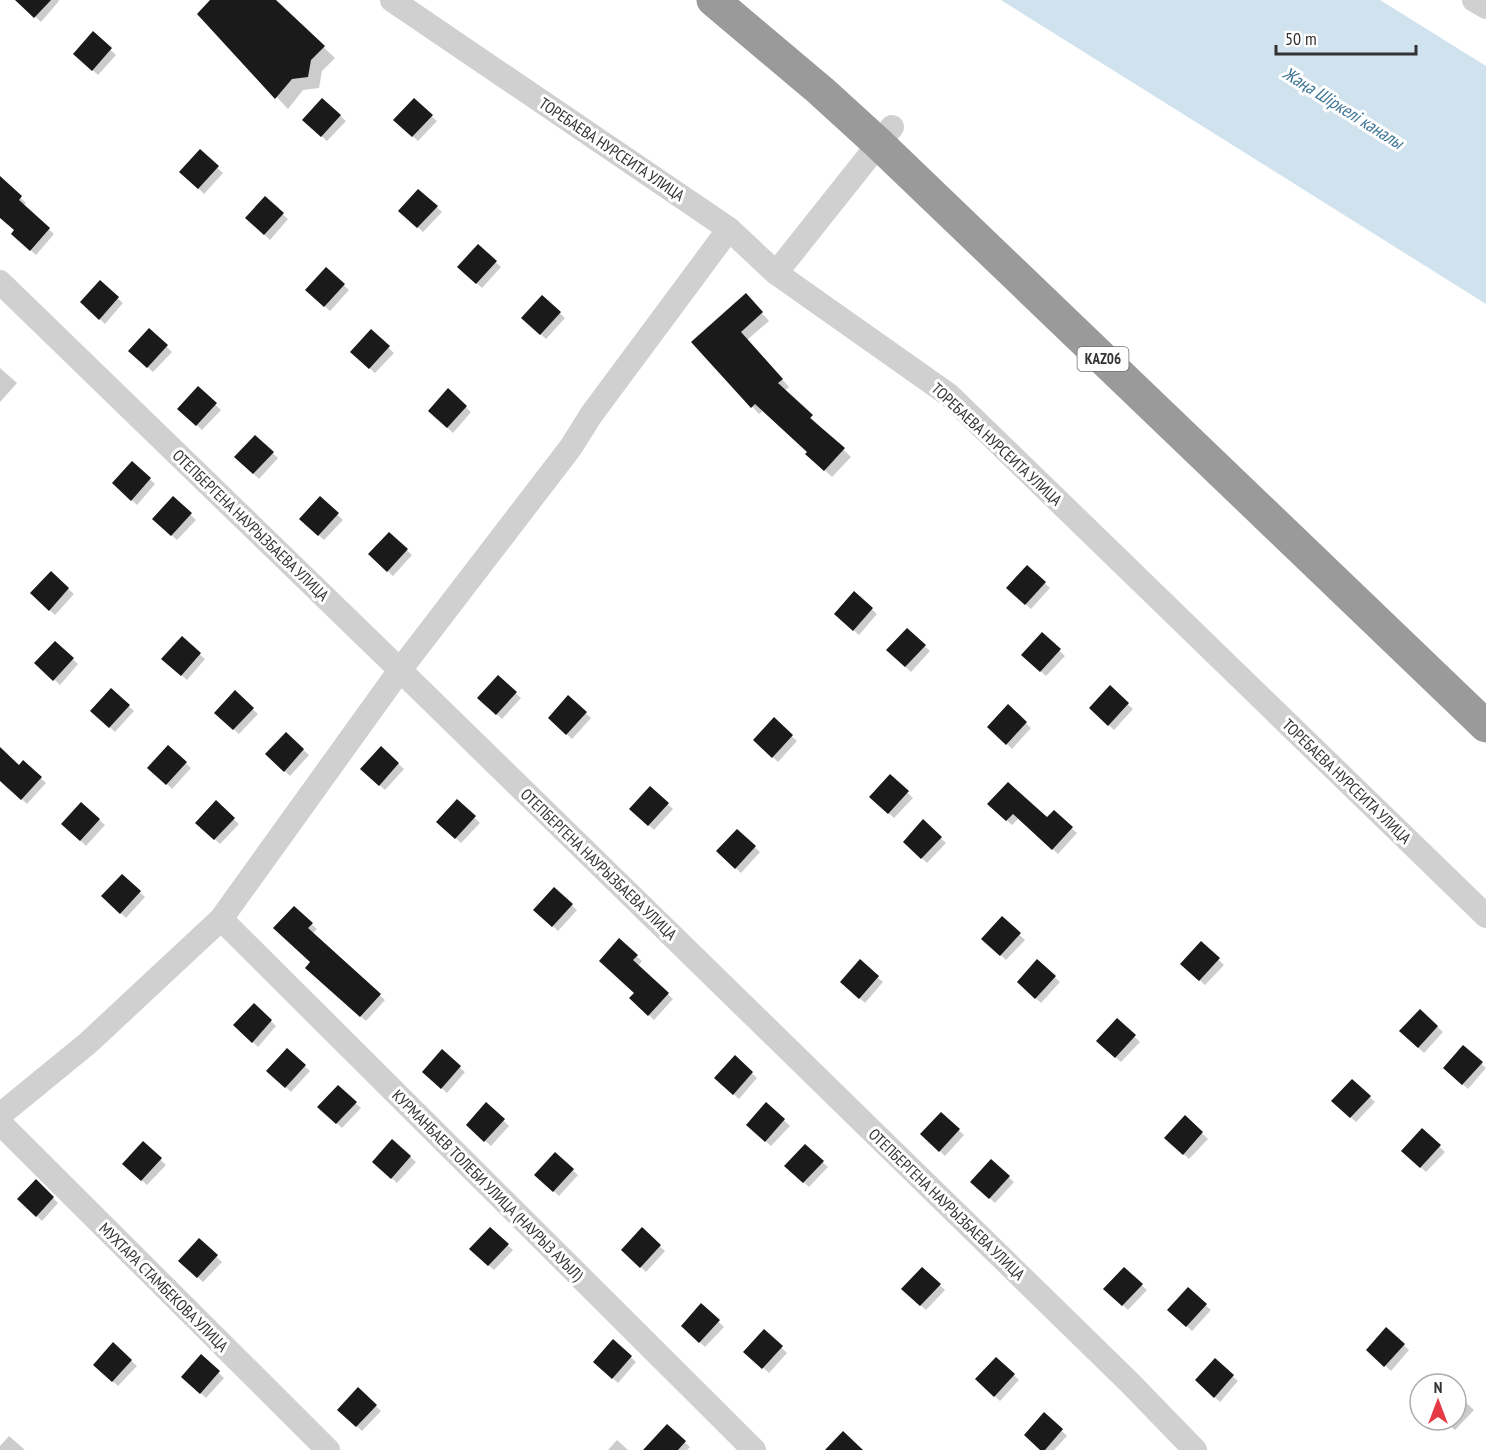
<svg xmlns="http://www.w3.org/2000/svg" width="1486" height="1450" font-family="'PT Sans Narrow',sans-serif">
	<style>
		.water { fill: #cfe2ee }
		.shadow { fill: #0003 }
		.building { fill: #1a1a1a }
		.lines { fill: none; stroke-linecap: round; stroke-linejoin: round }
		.minor { stroke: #d0d0d0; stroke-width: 24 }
		.highway { stroke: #9a9a9a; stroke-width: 33 }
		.labels { text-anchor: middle; stroke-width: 6; stroke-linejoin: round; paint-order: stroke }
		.shield { fill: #fff; stroke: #707070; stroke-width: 1.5 }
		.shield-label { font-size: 15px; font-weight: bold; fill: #333 }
		.street-label { font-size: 16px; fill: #333; stroke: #fff }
		.water-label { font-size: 18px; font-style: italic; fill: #3f7597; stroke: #fff }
	</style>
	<rect width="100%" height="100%" fill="#fff"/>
	<path class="water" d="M1001,0h379l106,66v238z"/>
	<path class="shadow" d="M18,0h40l1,1 -18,21z
		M212,0h62l61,58 -13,13 -3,17 -16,2 -15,19 -89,-95z
		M93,33l23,22 -18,20 -23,-21z
		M323,100l23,21 -19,20 -23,-21z
		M414,100l23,21 -19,20 -23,-21z
		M200,152l23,21 -19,21 -22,-22z
		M3,181l23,22 -3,3 31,28 -18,21 -23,-21 3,-3 -16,-14v-33z
		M419,191l23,21 -19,20 -23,-21z
		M265,198l23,21 -18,21 -23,-22z
		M478,246l23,21 -19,21 -23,-21z
		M326,269l23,21 -19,21 -23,-21z
		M100,282l23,21 -18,21 -23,-22z
		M542,297l23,21 -19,21 -23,-21z
		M753,303l16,18 -22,19 42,47 -5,4 67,66 -19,20 -17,-16 -6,-9 -46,-41 -4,3 -65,-72z
		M149,330l23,22 -19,20 -23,-21z
		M371,331l23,22 -19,20 -23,-21z
		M0,368l17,15 -17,19z
		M198,388l23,22 -19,20 -23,-21z
		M448,391l23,21 -18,21 -23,-22z
		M255,437l23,21 -19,21 -23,-22z
		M133,463l22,21 -18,21 -23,-22z
		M173,498l23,22 -19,20 -23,-21z
		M320,498l23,22 -19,20 -23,-21z
		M389,534l23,21 -19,21 -23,-22z
		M1027,567l23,21 -19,21 -23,-21z
		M51,573l23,21 -19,21 -23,-22z
		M854,593l23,21 -18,21 -23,-21z
		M907,630l23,21 -19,21 -23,-22z
		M1042,634l23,22 -19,20 -23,-21z
		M182,638l23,21 -18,21 -23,-21z
		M55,643l23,21 -18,21 -23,-22z
		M498,677l23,21 -19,21 -23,-21z
		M1110,688l23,21 -19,21 -23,-22z
		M111,690l23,21 -19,21 -22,-21z
		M235,693l23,21 -19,20 -23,-21z
		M568,697l23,21 -19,21 -22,-21z
		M1008,707l23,21 -19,21 -23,-22z
		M774,720l23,21 -19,21 -23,-22z
		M286,734l23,21 -19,21 -23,-22z
		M168,747l23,21 -19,21 -23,-22z
		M381,748l23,21 -19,21 -23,-21z
		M0,749l19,18 4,-5 23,21 -19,21 -27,-25z
		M890,776l23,22 -19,20 -23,-21z
		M650,788l23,21 -19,21 -22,-21z
		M457,801l23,22 -19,20 -23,-21z
		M216,803l23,21 -19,20 -23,-21z
		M81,804l24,21 -19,21 -23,-22z
		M989,804l58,15 7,-7 23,21 -19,21 -39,-36 -7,7z
		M923,822l23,21 -19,20 -22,-21z
		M737,831l23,21 -19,21 -23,-22z
		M122,876l23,21 -19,21 -23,-22z
		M554,889l23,21 -19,21 -23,-22z
		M294,908l23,21 -5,5 73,66 -19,21 -54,-48v-11z
		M1002,918l23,22 -19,20 -23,-21z
		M619,940l23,21 -4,5 35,33 -19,21 -22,-22 4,-5z
		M1201,943l23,22 -19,20 -23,-21z
		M860,961l23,21 -18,21 -23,-21z
		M1037,961l23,21 -19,21 -22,-21z
		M254,1005l22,21 -18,21 -23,-22z
		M1420,1011l23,21 -19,21 -23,-22z
		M1117,1020l23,22 -19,20 -23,-21z
		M1464,1047l22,21 -18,21 -23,-21z
		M287,1050l23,21 -19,21 -23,-22z
		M442,1051l23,21 -18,21 -23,-21z
		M735,1057l22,21 -18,21 -23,-21z
		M1352,1081l23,21 -19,20 -23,-21z
		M338,1087l23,21 -19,20 -23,-21z
		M486,1104l23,22 -18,20 -23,-21z
		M767,1104l23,22 -19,20 -23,-21z
		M941,1114l23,21 -19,21 -23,-22z
		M1185,1117l23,22 -19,20 -23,-21z
		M1422,1130l23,22 -19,20 -23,-21z
		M392,1141l24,21 -19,21 -23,-21z
		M143,1143l23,22 -19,20 -23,-21z
		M805,1146l23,21 -19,20 -23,-21z
		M555,1154l23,21 -19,21 -22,-21z
		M991,1161l23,21 -19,21 -23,-21z
		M36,1181l22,22 -16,18 -23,-22z
		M490,1229l23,21 -19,20 -23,-21z
		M642,1230l23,21 -19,21 -23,-22z
		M199,1240l23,22 -19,20 -23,-21z
		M922,1269l23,21 -19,20 -23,-21z
		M1124,1269l23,21 -19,20 -23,-21z
		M1188,1289l23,21 -19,21 -23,-22z
		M701,1305l23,22 -19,20 -22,-21z
		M1386,1329l23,21 -18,21 -23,-21z
		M764,1332l23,21 -18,20 -23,-21z
		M613,1341l23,21 -18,21 -23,-21z
		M114,1345l23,21 -19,20 -23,-21z
		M201,1356l23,22 -18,20 -23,-21z
		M996,1359l23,21 -19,21 -23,-22z
		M1215,1360l23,21 -18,21 -23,-22z
		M358,1389l23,22 -19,20 -23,-21z
		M1456,1393l18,17 -19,20 -12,-10h13z
		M1045,1414l22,22 -13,14h-12z
		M667,1426l23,21 -3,3h-36z
		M9,1436l16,14h-25v-4z
		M617,1440l11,10h-20z"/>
	<path class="building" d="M15,0h36l-17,18z
		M210,0h66l49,46 -14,14 -3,17 -16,2 -17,20 -78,-85z
		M93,31l19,17 -20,23 -19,-17z
		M322,98l19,17 -20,22 -19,-17z
		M414,98l19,17 -21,22 -19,-17z
		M200,149l19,17 -21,23 -19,-17z
		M0,176l22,20 -3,4 31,28 -20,23 -19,-17 3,-4 -14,-12z
		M418,189l20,17 -21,22 -19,-17z
		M265,196l19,17 -20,22 -19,-17z
		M478,244l19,17 -21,23 -19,-17z
		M326,267l19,17 -21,23 -19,-17z
		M100,280l19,17 -20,23 -19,-18z
		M746,293l17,19 -22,20 42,47 -5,4 35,32 -3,3 35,30 -21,23 -19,-17 2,-2 -52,-48 -4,4 -60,-66z
		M542,295l19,17 -21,23 -19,-17z
		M149,328l19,17 -21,23 -19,-17z
		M371,329l19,17 -21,23 -19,-17z
		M198,386l19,17 -21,23 -19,-17z
		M448,388l19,18 -20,22 -19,-17z
		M255,435l19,17 -21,22 -19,-17z
		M132,461l19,17 -20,23 -19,-18z
		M173,496l19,17 -21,23 -19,-17z
		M320,496l19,17 -21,23 -19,-17z
		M389,532l19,17 -21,23 -19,-18z
		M1027,565l19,17 -21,23 -19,-17z
		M51,571l18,17 -20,23 -19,-18z
		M854,591l19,17 -20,23 -19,-17z
		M907,628l19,17 -21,22 -19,-17z
		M1042,632l19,17 -21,23 -19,-17z
		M182,636l19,17 -20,23 -20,-17z
		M55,641l19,17 -21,23 -19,-18z
		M498,675l19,17 -21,23 -19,-17z
		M1110,685l19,18 -21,23 -19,-18z
		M111,688l19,17 -21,23 -19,-17z
		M235,690l19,18 -21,22 -19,-17z
		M568,695l19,17 -21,23 -18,-17z
		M1008,704l19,18 -21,23 -19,-18z
		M774,717l19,18 -21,23 -19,-18z
		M286,732l18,17 -20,23 -19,-18z
		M168,745l19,17 -21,23 -19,-17z
		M381,746l18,17 -20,23 -19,-17z
		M0,747l19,18 4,-5 19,17 -21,23 -21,-19z
		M890,774l19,17 -21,23 -19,-17z
		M1008,782l39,35 7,-7 19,17 -21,23 -39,-36 -7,7 -19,-17z
		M650,786l19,17 -21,23 -19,-17z
		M457,799l19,17 -21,23 -19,-17z
		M216,800l19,18 -21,22 -19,-17z
		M81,802l19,17 -20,22 -19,-17z
		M923,819l19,18 -21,22 -18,-17z
		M737,829l19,17 -21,23 -19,-18z
		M122,874l19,17 -21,23 -19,-18z
		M554,887l19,17 -21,23 -19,-17z
		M294,906l19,17 -5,5 73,66 -21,23 -55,-49 5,-6 -37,-34z
		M1002,916l19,17 -21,23 -19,-17z
		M619,938l19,17 -5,5 36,33 -21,23 -19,-18 5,-5 -35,-32z
		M1201,941l19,17 -21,23 -19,-17z
		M860,959l19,17 -20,23 -19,-17z
		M1037,959l19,17 -21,23 -18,-17z
		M254,1003l18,17 -20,23 -19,-18z
		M1420,1009l18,17 -20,22 -19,-17z
		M1117,1018l19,17 -21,23 -19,-17z
		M1463,1045l20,17 -21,23 -19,-17z
		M287,1048l19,17 -21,23 -19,-17z
		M442,1049l19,17 -20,23 -19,-17z
		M735,1055l18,17 -20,23 -19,-17z
		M1352,1079l19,17 -21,22 -19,-17z
		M338,1085l19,17 -21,22 -19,-17z
		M486,1102l19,17 -21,23 -18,-17z
		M766,1102l19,17 -20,23 -19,-17z
		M941,1112l19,17 -21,23 -19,-18z
		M1185,1115l18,17 -20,23 -19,-17z
		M1422,1128l19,17 -21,23 -19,-17z
		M392,1139l19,17 -20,23 -19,-17z
		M143,1141l19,17 -21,23 -19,-17z
		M805,1144l19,17 -21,22 -19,-17z
		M555,1152l19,17 -21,23 -19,-17z
		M991,1159l19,17 -21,23 -19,-17z
		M36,1179l18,18 -18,20 -19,-18z
		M490,1227l19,17 -21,22 -19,-17z
		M642,1227l19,18 -21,23 -19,-18z
		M199,1238l19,17 -21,23 -19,-17z
		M922,1267l19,17 -21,22 -19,-17z
		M1124,1267l19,17 -21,22 -19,-17z
		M1188,1287l19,17 -21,23 -19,-17z
		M701,1303l19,17 -21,23 -18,-17z
		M1386,1327l19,17 -21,23 -18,-17z
		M764,1329l19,17 -21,23 -19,-17z
		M613,1339l19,17 -20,23 -19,-17z
		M113,1342l19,18 -20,22 -19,-17z
		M201,1354l19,17 -20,23 -19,-17z
		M996,1357l19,17 -21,23 -19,-18z
		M1215,1358l19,17 -20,23 -19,-18z
		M358,1387l19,18 -21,22 -19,-17z
		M1044,1412l19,17 -18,21h-5l-16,-15z
		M667,1424l19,17 -8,9h-35z
		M843,1431l20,19h-38z"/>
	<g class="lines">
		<path class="minor" d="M392,0l337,229 47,44 173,122 537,521
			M1474,0l12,7
			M776,273l116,-146
			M0,282l400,388 730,713 65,67
			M221,919l533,531
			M0,1115l88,-72 133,-124 179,-249 171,-223 20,-32 138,-186
			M0,1123l328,327"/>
		<path class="highway" d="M713,0l108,91 57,52 608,583"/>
	</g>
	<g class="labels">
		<rect class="shield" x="1077.5" y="347" width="51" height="24" rx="4.5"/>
		<g class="shield-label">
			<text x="1103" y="364">KАZ06</text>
		</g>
		<g class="street-label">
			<text transform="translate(612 149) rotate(34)" y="6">ТОРЕБАЕВА НУРСЕИТА УЛИЦА</text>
			<text transform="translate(997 444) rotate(43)" y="6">ТОРЕБАЕВА НУРСЕИТА УЛИЦА</text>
			<text transform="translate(251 525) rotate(44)" y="6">ОТЕПБЕРГЕНА НАУРЫЗБАЕВА УЛИЦА</text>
			<text transform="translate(1347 781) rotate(44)" y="6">ТОРЕБАЕВА НУРСЕИТА УЛИЦА</text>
			<text transform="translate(599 864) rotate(44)" y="6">ОТЕПБЕРГЕНА НАУРЫЗБАЕВА УЛИЦА</text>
			<text transform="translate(488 1185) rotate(45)" y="6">КУРМАНБАЕВ ТОЛЕБИ УЛИЦА (НАУРЫЗ АУЫЛ)</text>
			<text transform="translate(947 1204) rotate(44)" y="6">ОТЕПБЕРГЕНА НАУРЫЗБАЕВА УЛИЦА</text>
			<text transform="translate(164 1287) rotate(45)" y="6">МУХТАРА СТАМБЕКОВА УЛИЦА</text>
		</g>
		<g class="water-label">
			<text transform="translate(1343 108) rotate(32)" y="6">Жаңа Шіркелі каналы</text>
		</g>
	</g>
	<g transform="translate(1438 1402)"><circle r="28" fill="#ffffff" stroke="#adadad" stroke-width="1.5"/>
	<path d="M0-4.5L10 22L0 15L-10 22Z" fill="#e63946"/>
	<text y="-9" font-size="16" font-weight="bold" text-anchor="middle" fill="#333333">N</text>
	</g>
	<path d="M1276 45v9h140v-9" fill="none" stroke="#333333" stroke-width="3"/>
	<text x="1285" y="45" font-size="18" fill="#333333" stroke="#ffffff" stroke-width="4.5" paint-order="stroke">50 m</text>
</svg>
